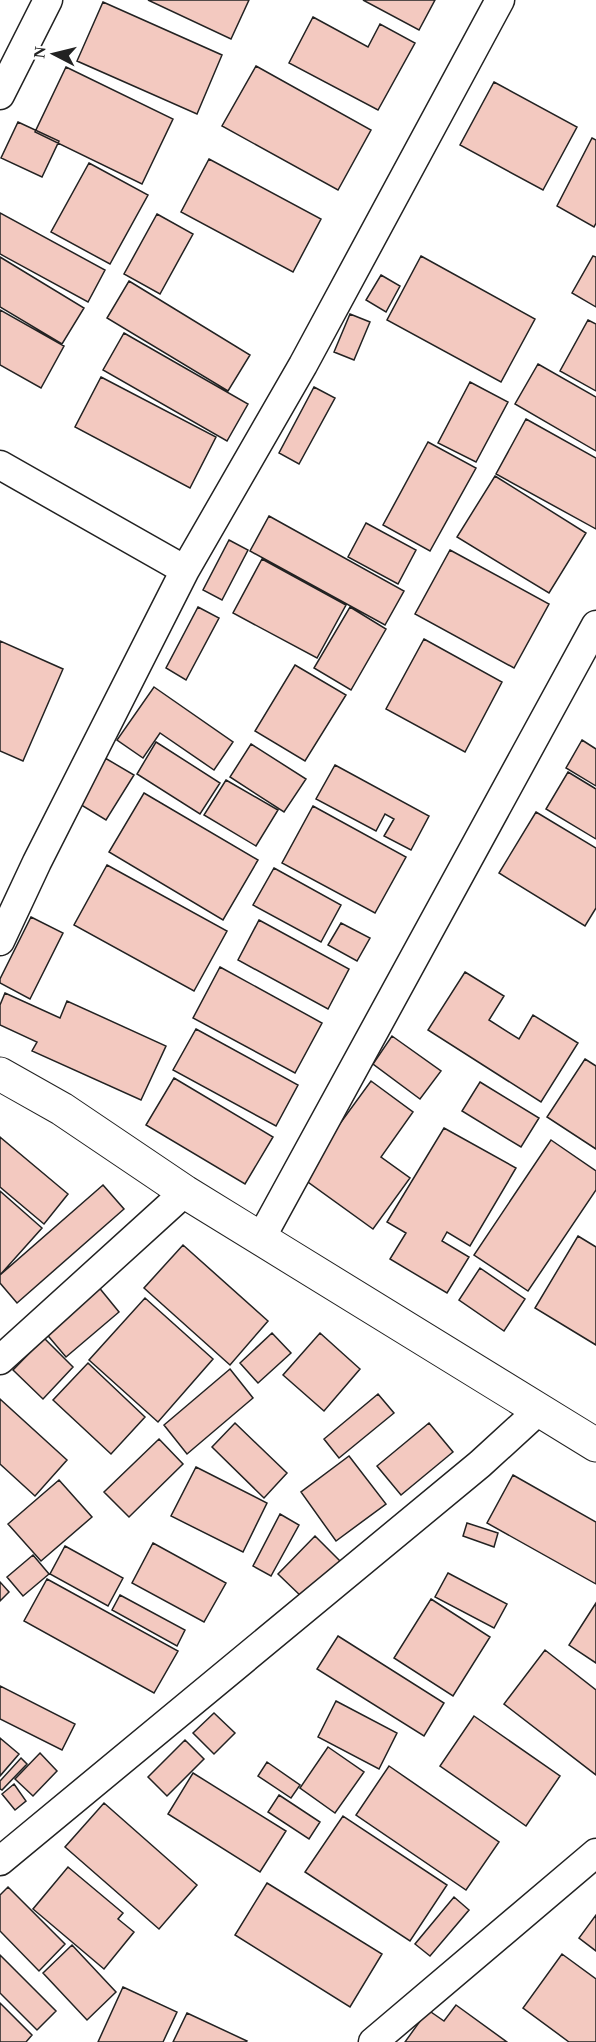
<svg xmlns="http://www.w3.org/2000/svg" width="596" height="2042" font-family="'Times New Roman',serif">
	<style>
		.building { fill: #f3c9c0; stroke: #222; stroke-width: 1.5 }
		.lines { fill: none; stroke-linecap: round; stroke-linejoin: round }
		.minor-casing { stroke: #222; stroke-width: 31 }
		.tertiary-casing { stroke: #222; stroke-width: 35 }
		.minor { stroke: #fff; stroke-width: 28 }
		.tertiary { stroke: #fff; stroke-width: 33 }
	</style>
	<rect width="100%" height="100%" fill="#fff"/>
	<path class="building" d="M148,0h101l-18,39z
		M363,0h72l-16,30z
		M103,2l119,53 -25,59 -120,-53z
		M313,17l55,30 12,-23 35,19 -37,67 -89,-47z
		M256,66l115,64 -33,60 -116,-64z
		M66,67l107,52 -31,65 -107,-52z
		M494,82l83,45 -34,63 -83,-45z
		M18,122l41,19 -17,36 -41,-19z
		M592,138l4,2v83l-2,4 -37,-21z
		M209,159l112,60 -28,53 -112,-60z
		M89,163l59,32 -38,69 -59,-32z
		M0,213l105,57 -17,32 -88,-48z
		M157,214l36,20 -33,60 -36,-20z
		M421,256l114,63 -34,63 -114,-62z
		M593,256l3,1v50l-24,-14z
		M0,257l84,51 -22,36 -62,-37z
		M381,275l19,11 -14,26 -20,-12z
		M129,281l121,74 -22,36 -121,-73z
		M0,310l64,36 -23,42 -41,-23z
		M350,314l20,8 -16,38 -20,-8z
		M588,320l8,4v67l-36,-20z
		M124,333l124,71 -21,37 -124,-71z
		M538,364l58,33v54l-81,-47z
		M101,377l115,60 -26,51 -115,-61z
		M470,382l38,20 -32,60 -38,-19z
		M314,387l21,11 -36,66 -20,-11z
		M526,419l70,39v71l-100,-55z
		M428,442l48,26 -46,83 -47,-26z
		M495,476l91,57 -37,60 -92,-56z
		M269,516l135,75 -19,34 -135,-74z
		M366,523l50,27 -18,34 -50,-27z
		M229,540l19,10 -26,50 -19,-10z
		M450,550l99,54 -35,64 -99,-54z
		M262,559l84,46 -29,53 -84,-45z
		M198,607l21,11 -33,62 -20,-12z
		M350,607l36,22 -35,61 -37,-22z
		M424,639l78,43 -37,70 -79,-43z
		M0,641l63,28 -40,92 -23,-10z
		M295,665l51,30 -41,66 -50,-30z
		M154,687l79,55 -19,28 -54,-37 -17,25 -26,-18z
		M582,740l14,9v37l-30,-18z
		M156,742l64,41 -20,31 -63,-40z
		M251,744l55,35 -22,33 -54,-35z
		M105,758l29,17 -28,45 -28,-17z
		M335,765l94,51 -18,34 -27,-14 10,-17 -9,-5 -9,17 -60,-32z
		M568,772l28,17v50l-50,-30z
		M226,780l52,30 -22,36 -52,-31z
		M144,793l114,67 -35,60 -114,-68z
		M313,806l93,51 -31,56 -93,-50z
		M536,812l60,36v60l-11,18 -86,-53z
		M107,865l120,66 -33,60 -120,-66z
		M274,868l67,37 -20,37 -68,-37z
		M31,917l32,16 -33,66 -30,-16v-4z
		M259,920l90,49 -21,40 -90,-49z
		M341,923l29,15 -13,23 -29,-16z
		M220,967l102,56 -27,50 -102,-55z
		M465,972l39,24 -15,24 30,19 14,-24 45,28 -37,59 -113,-72z
		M5,993l55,25 7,-17 99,45 -25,54 -109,-49 5,-9 -37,-17v-20z
		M196,1029l102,56 -22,41 -103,-56z
		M392,1036l49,35 -21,28 -47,-35z
		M585,1059l11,7v83l-49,-32z
		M174,1078l99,59 -28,47 -99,-59z
		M371,1081l42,31 -32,45 29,21 -37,51 -72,-52z
		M480,1082l59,36 -18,29 -59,-36z
		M444,1128l72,40 -46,78 -23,-14 -5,9 27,16 -22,36 -57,-34 16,-26 -19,-11z
		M0,1137l68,57 -24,30 -44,-37z
		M551,1140l45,31v19l-68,101 -54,-36z
		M103,1185l21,24 -107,94 -17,-20v-8z
		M0,1191l42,37 -42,47z
		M578,1236l18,11v98l-61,-37z
		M183,1245l85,76 -38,44 -86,-77z
		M480,1268l45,31 -21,32 -45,-31z
		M97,1285l22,27 -53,45 -22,-26z
		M145,1298l68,61 -55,63 -69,-62z
		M272,1333l19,20 -33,30 -18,-20z
		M320,1333l40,36 -36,42 -41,-36z
		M44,1338l29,29 -30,32 -30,-29z
		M88,1363l57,54 -34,37 -58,-54z
		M230,1369l23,29 -66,56 -23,-29z
		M378,1394l16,19 -55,45 -15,-19z
		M0,1399l67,61 -32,36 -35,-32z
		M235,1423l52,50 -23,25 -52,-51z
		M429,1423l24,29 -52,43 -24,-29z
		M159,1439l24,25 -54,53 -25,-25z
		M349,1456l37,48 -50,37 -35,-49z
		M196,1467l71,36 -24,49 -72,-36z
		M513,1475l83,47v62l-109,-61z
		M59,1480l33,37 -51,44 -33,-37z
		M280,1514l19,11 -28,51 -18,-10z
		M467,1523l31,10 -4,14 -31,-11z
		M315,1536l25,25 -36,38 -26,-25z
		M153,1543l73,40 -22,39 -72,-39z
		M65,1546l58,32 -15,28 -58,-32z
		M33,1555l16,19 -26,22 -16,-19z
		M448,1573l59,31 -13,24 -59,-31z
		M47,1579l131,72 -24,42 -130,-72z
		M0,1582l9,10 -9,9z
		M120,1595l65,35 -8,16 -65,-36z
		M431,1599l59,38 -37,59 -59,-38z
		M596,1603v60l-27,-18z
		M338,1636l106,67 -20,33 -107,-67z
		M545,1650l51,40v85l-92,-71z
		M0,1686l75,38 -13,26 -62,-31z
		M336,1701l61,32 -18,36 -61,-32z
		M214,1713l21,20 -21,21 -21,-21z
		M474,1716l86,60 -34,50 -86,-60z
		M0,1738l19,16 -19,22z
		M185,1740l19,19 -37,37 -19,-19z
		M328,1747l36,25 -29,41 -35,-25z
		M40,1753l17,18 -24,25 -18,-17z
		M21,1758l6,6 -25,26 -2,-1v-8z
		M267,1762l33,23 -9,13 -33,-22z
		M389,1766l110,76 -33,48 -110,-75z
		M193,1773l93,58 -26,41 -92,-58z
		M14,1784l12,17 -11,9 -13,-16z
		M279,1795l41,27 -11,17 -41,-27z
		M104,1803l93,82 -38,44 -94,-82z
		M343,1816l104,69 -37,56 -105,-69z
		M68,1867l55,46 -5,6 16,13 -30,37 -71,-60z
		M267,1883l115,71 -32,53 -115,-72z
		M8,1887l57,57 -26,27 -39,-40v-36z
		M454,1897l15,13 -39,46 -15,-12z
		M596,1915v36l-17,-13z
		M72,1945l44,47 -29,28 -44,-47z
		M562,1954l34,25v63h-27l-46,-34z
		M0,1955l56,56 -19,19 -37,-37z
		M123,1987l54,25 -14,30h-65z
		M0,2003l32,32 -6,7h-26z
		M456,2005l51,37h-102l23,-32 16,11z
		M187,2013l60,28 -1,1h-73z"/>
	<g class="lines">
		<defs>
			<path id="minor" d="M0,95l48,-95
				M0,465l185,105
				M0,941l37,-79 148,-292 118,-205 197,-365
				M261,1238l335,-613
				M0,1360l185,-168
				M0,1861l480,-397 58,-53
				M373,2042l223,-189"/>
			<path id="tertiary" d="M0,1074l62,35 123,83 411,253"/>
		</defs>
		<use href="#minor" class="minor-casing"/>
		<use href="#tertiary" class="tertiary-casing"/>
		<use href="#minor" class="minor"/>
		<use href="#tertiary" class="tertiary"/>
	</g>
	<g transform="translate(54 54) rotate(277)" stroke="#ffffff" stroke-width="4.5" paint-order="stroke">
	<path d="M0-4.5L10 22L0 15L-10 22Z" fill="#222222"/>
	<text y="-9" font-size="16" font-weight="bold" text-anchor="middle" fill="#222222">N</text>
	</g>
</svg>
